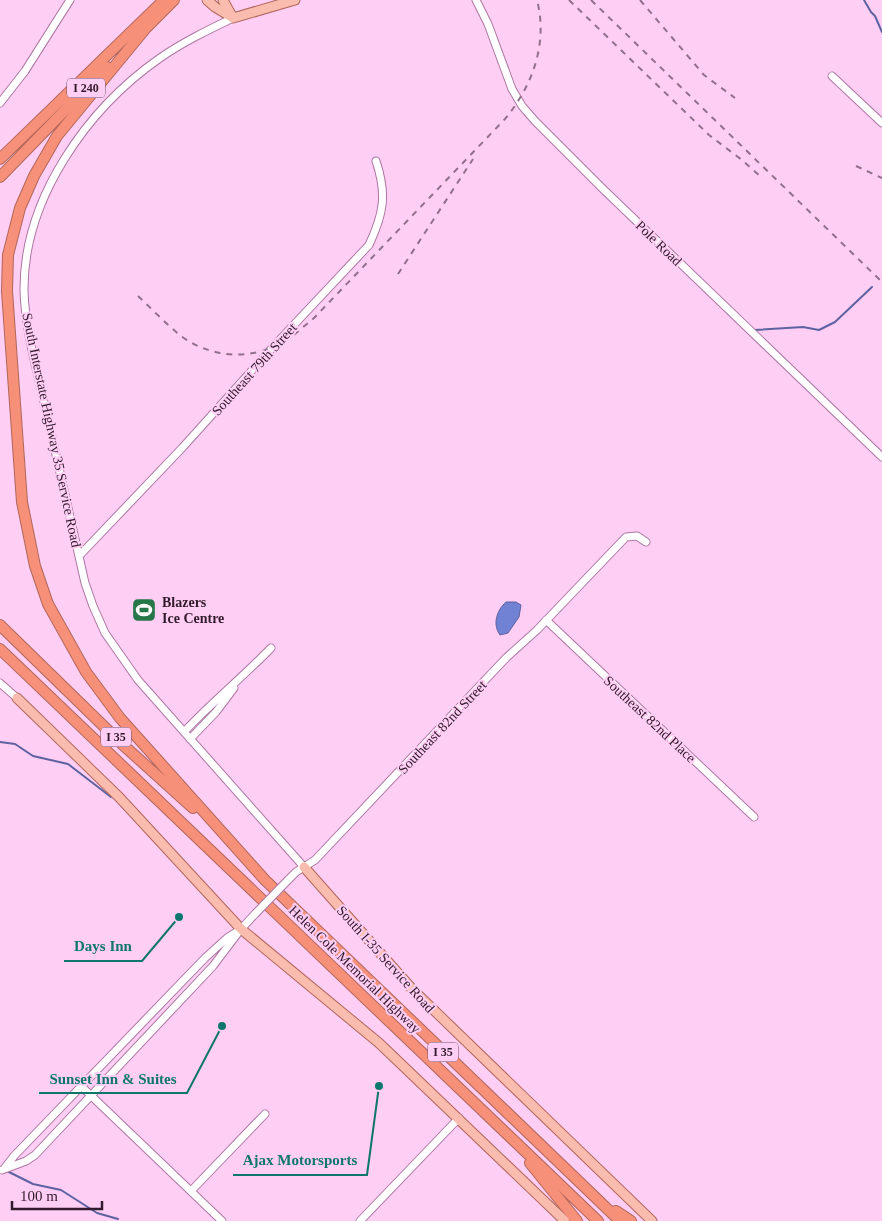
<svg xmlns="http://www.w3.org/2000/svg" width="882" height="1221" font-family="Georgia,serif">
	<style>
		.water { fill: #7181d3; stroke: #5e62a1 }
		.lines { fill: none; stroke-linecap: round; stroke-linejoin: round }
		.stream { stroke: #5e62a1; stroke-width: 2 }
		.minor-casing { stroke: #ae76a2; stroke-width: 9 }
		.major-casing { stroke: #b1675d; stroke-width: 11 }
		.highway-casing { stroke: #b1675d; stroke-width: 12 }
		.minor { stroke: #fff; stroke-width: 7 }
		.major { stroke: #fabcae; stroke-width: 9 }
		.highway { stroke: #f79078; stroke-width: 10 }
		.rail { stroke: #926f8b; stroke-width: 2; stroke-dasharray: 6 6; stroke-linecap: butt }
		.minor-bridge-casing { stroke: #ae76a2; stroke-width: 9; stroke-linecap: butt }
		.minor-bridge { stroke: #fff; stroke-width: 7 }
		.labels { text-anchor: middle; stroke-width: 4; stroke-linejoin: round; paint-order: stroke }
		.shield { fill: #ffcef4; stroke: #6e5068; stroke-width: 1 }
		.shield-label { font-size: 12px; font-weight: bold; fill: #301a2c }
		.street-label { font-size: 14px; fill: #301a2c; stroke: #ffcef4 }
		.poi-label { font-size: 14px; font-weight: bold; fill: #301a2c; stroke: #ffcef4; text-anchor: start }
		.leader { fill: none; stroke: #0f766e; stroke-width: 2 }
		.callout-dot { fill: #0f766e; stroke: #ffcef4; stroke-width: 2 }
		.callout-label { font-size: 15px; text-anchor: middle; font-weight: bold; fill: #0f766e; stroke: #ffcef4; stroke-width: 4; stroke-linejoin: round; paint-order: stroke }
	</style>
	<rect width="100%" height="100%" fill="#ffcef4"/>
	<path class="water" d="M506,602h10l5,3 -2,12 -11,16 -8,2c-8,-11 -3,-25 6,-33z"/>
	<g class="lines">
		<path class="stream" d="M864,0l7,12 4,4 7,16
			M754,330l49,-3 16,3 16,-8 37,-35
			M0,742l15,2 18,12 35,8 43,33
			M7,1171l26,13 28,6 36,23 21,6"/>
		<defs>
			<path id="minor" d="M476,0l12,24 24,65 10,17 13,15 68,68 279,268
				M233,18c-25,12 -50,24 -73,40 -73,51 -137,141 -136,233 1,37 12,75 20,111 14,60 27,121 41,181l8,23 12,27 33,47 166,187
				M832,76l50,47
				M0,103l25,-32 45,-71
				M79,556l104,-109 90,-100 96,-102c15,-32 18,-51 7,-84
				M546,620l208,197
				M0,683l17,15
				M184,732c28,-30 59,-55 87,-84
				M190,739l26,-27 18,-24
				M288,880l8,-8 19,-12 191,-202 31,-28 89,-93 11,-1 9,6
				M81,1086l141,135
				M4,1169l10,-13 191,-198 22,-20 11,-7
				M2,1170l24,-9 9,-6 178,-189 28,-37 14,-15
				M191,1191l74,-77
				M360,1221l99,-103"/>
			<path id="major" d="M207,0l8,7 18,11
				M223,0l10,18
				M233,18l62,-18
				M17,698l102,99 122,132 138,114 186,178
				M304,867l108,122 240,232"/>
			<path id="highway" d="M146,28l-89,108 -23,40 -14,32 -12,47 -1,36 15,211 13,64 13,38 38,68 34,46 145,162 355,341
				M142,32l32,-32
				M0,159l164,-159
				M0,177l107,-110
				M0,625l122,119 71,64
				M0,649l598,572
				M530,1163l47,58
				M616,1211l15,10"/>
		</defs>
		<use href="#minor" class="minor-casing"/>
		<use href="#major" class="major-casing"/>
		<use href="#highway" class="highway-casing"/>
		<use href="#minor" class="minor"/>
		<use href="#major" class="major"/>
		<use href="#highway" class="highway"/>
		<path class="rail" d="M569,0l140,135 33,25 19,17
			M591,0l291,282
			M640,0l64,75 31,23
			M856,166l26,12
			M398,274l75,-115
			M138,296c14,13 28,28 43,40 30,22 70,25 102,6 12,-7 21,-16 31,-24l191,-199c28,-34 43,-76 32,-119"/>
		<defs>
			<path id="minor-bridge" d="M255,914l33,-34"/>
		</defs>
		<use href="#minor-bridge" class="minor-bridge-casing"/>
		<use href="#minor-bridge" class="minor-bridge"/>
	</g>
	<defs>
		<symbol id="stadium-square" viewBox="-11 -11 22 22"><rect x="-9" y="-9" width="18" height="18" rx="4" fill="#267748" stroke="#ffcef4"/><path d="M0-5a6.5 5 0 1 0 0 10a6.5 5 0 1 0 0-10ZM-3.5-1.8h7v3.6h-7Z" fill="#fff"/></symbol>
	</defs>
	<g fill-rule="evenodd">
		<use href="#stadium-square" x="130" y="596" width="28" height="28"/>
	</g>
	<g class="labels">
		<g class="shield">
			<rect x="67" y="78.5" width="38" height="19" rx="4"/>
			<rect x="101" y="727.5" width="30" height="19" rx="4"/>
			<rect x="428" y="1042.5" width="30" height="19" rx="4"/>
		</g>
		<g class="shield-label">
			<text x="86" y="92">I 240</text>
			<text x="116" y="741">I 35</text>
			<text x="443" y="1056">I 35</text>
		</g>
		<g class="street-label">
			<text transform="translate(659 243) rotate(44)" y="5">Pole Road</text>
			<text transform="translate(254 369) rotate(-48)" y="5">Southeast 79th Street</text>
			<text transform="translate(52 430) rotate(78)" y="5">South Interstate Highway 35 Service Road</text>
			<text transform="translate(650 719) rotate(43)" y="5">Southeast 82nd Place</text>
			<text transform="translate(442 727) rotate(-47)" y="5">Southeast 82nd Street</text>
			<text transform="translate(386 959) rotate(48)" y="5">South I-35 Service Road</text>
			<text transform="translate(355 969) rotate(44)" y="5">Helen Cole Memorial Highway</text>
		</g>
		<g class="poi-label">
			<text x="162" y="607">Blazers<tspan x="162" dy="16">Ice Centre</tspan></text>
		</g>
	</g>
	<path class="leader" d="M179 917L142 961H64M222 1026L187 1093H39M379 1086L367 1175H233"/>
	<g class="callout-dot">
		<circle cx="179" cy="917" r="5"/>
		<circle cx="222" cy="1026" r="5"/>
		<circle cx="379" cy="1086" r="5"/>
	</g>
	<g class="callout-label">
		<text x="103" y="951">Days Inn</text>
		<text x="113" y="1084">Sunset Inn &amp; Suites</text>
		<text x="300" y="1165">Ajax Motorsports</text>
	</g>
	<path d="M12 1201v8h90v-8" fill="none" stroke="#301a2c" stroke-width="2.5"/>
	<text x="20" y="1201" font-size="15" fill="#301a2c" stroke="#ffcef4" stroke-width="4" paint-order="stroke">100 m</text>
</svg>
